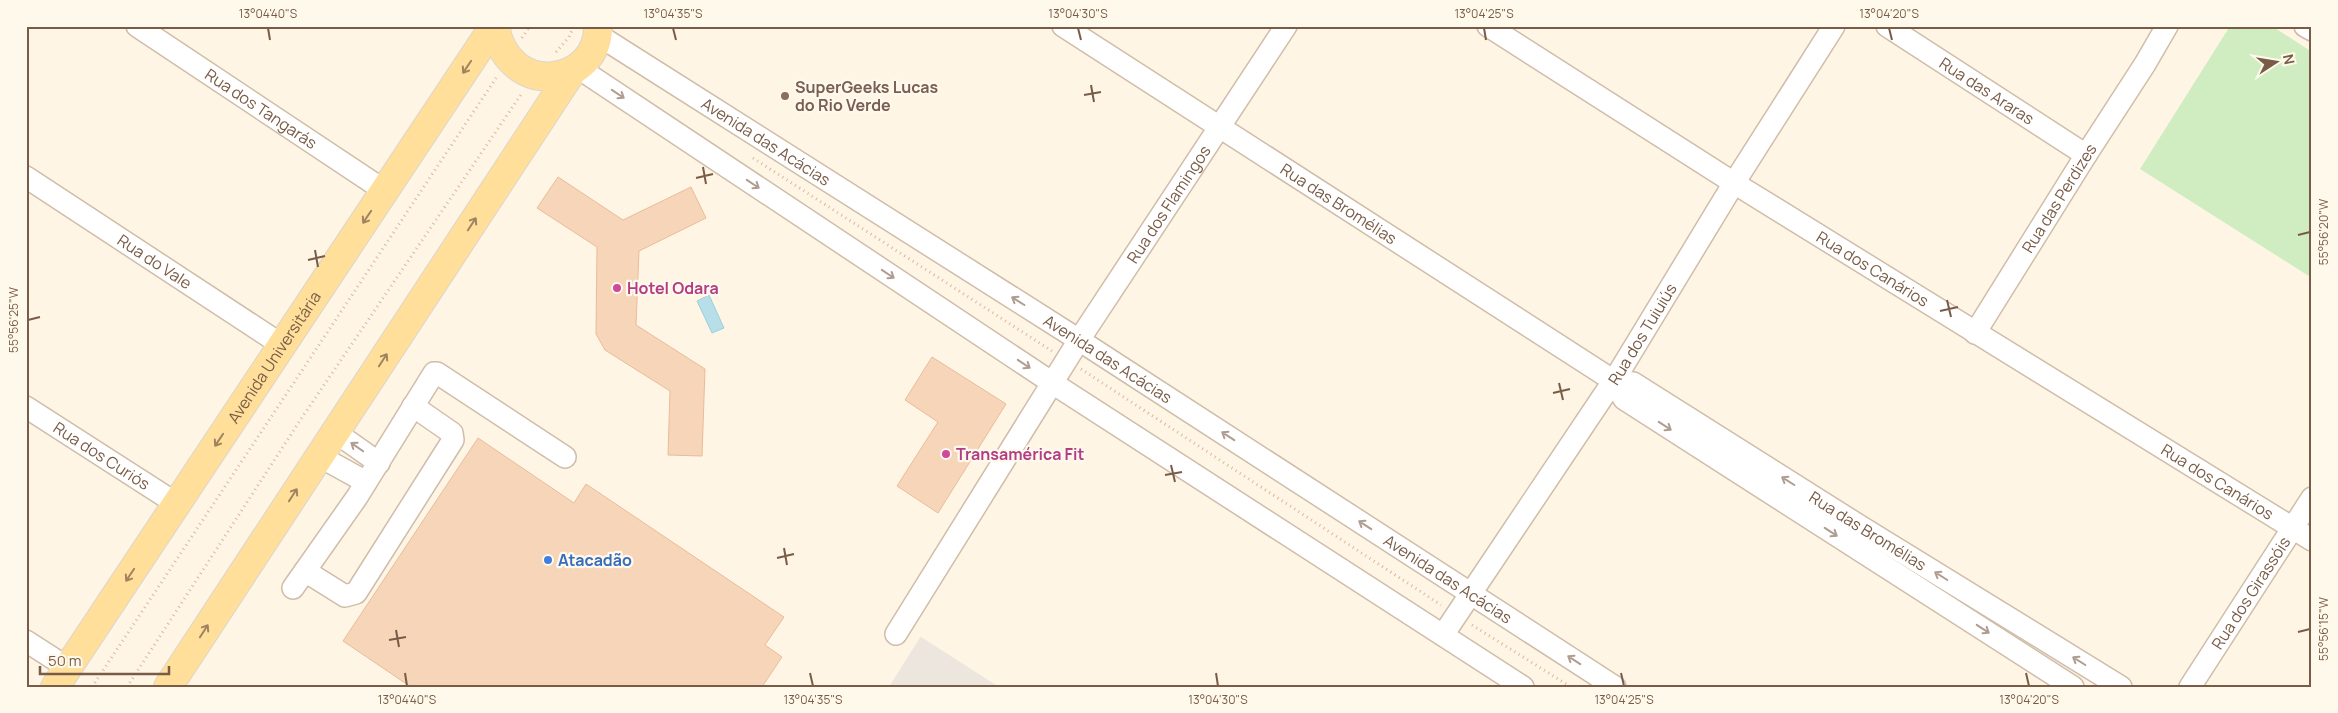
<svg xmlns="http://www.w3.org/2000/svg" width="2338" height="713" font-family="Manrope,sans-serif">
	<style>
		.industrial { fill: #ede6df }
		.green { fill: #d0edc1 }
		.water { fill: #b6dfe9; stroke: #9ccfdc }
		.building { fill: #f6d5b9; stroke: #eabc98 }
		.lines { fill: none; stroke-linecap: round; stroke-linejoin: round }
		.minor-casing { stroke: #d0bda9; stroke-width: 24 }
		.major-casing { stroke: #dcd5cf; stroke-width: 30 }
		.path { stroke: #dbb89c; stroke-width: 3; stroke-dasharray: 1 4; stroke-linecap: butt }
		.minor { stroke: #fff; stroke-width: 21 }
		.major { stroke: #ffdf9a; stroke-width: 28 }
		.oneway { stroke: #a18360 }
		.oneway2 { stroke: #af9d91 }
		.ticks { fill: none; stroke: #795c47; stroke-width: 2 }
		.education-dot { fill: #8d6e63; stroke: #fff9ec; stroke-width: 2 }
		.hotel-dot { fill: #d1479c; stroke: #fff9ec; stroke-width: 2 }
		.shop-dot { fill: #3f7fe0; stroke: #fff9ec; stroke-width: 2 }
		.labels { text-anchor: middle; stroke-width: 4.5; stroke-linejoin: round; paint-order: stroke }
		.education-label { font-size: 16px; font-weight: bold; fill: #785e54; stroke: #fff9ec; text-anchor: start }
		.street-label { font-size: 16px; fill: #795c47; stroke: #fff9ec }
		.hotel-label { font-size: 16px; font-weight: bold; fill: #b23c85; stroke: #fff9ec; text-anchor: start }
		.shop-label { font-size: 16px; font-weight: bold; fill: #366cbe; stroke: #fff9ec; text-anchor: start }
		.neatline { fill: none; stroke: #795c47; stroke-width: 2 }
		.ticks-label { font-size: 12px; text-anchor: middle; fill: #795c47 }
	</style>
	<rect width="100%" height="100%" fill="#fef5e4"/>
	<path class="industrial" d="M921,636v1l78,50h-110z"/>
	<path class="green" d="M2230,26h42l40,26v226l-172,-109z"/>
	<path class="water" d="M709,295l15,33 -12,5 -15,-32z"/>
	<path class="building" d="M558,177l65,43 68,-33 15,31 -67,33 -3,74 69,44 -3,87 -34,-1 2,-64 -65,-41 -9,-16 1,-87 -60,-39z
		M932,357l74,47 -68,109 -41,-27 41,-64 -33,-22z
		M478,438l96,65 12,-19 198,133 -19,28 17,12 -20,30h-351l-68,-46z"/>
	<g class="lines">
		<defs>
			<g id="minor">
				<path id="s1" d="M137,26l248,165"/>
				<path id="s2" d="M1063,26l551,355 19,2 233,147 255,157"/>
				<path id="s3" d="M1488,26l246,157 578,357"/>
				<path id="s4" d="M1887,26l199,129"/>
				<path d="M2305,26l7,4"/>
				<path id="s5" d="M598,35l481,305 536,347"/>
				<path d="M577,67l477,317 469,303"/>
				<path id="s6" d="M26,177l256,168"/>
				<path id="s7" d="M1975,333l111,-178 59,-91 22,-38"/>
				<path d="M1614,381l10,18 449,288"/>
				<path id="s8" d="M26,407l151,97"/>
				<path d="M335,432l44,31"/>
				<path d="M319,456l47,26"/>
				<path d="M305,571l40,25 11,-3 97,-153 -1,-7 -39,-27"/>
				<path d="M293,588l64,-91 77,-124h3l128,84"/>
				<path id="s9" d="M896,634l183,-294 207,-314"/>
				<path id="s10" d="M1443,635l175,-261 116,-191 100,-157"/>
				<path d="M26,641l42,27"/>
				<path id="s11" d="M2190,687l122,-189"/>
			</g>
			<g id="major">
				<path d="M495,26c13,74 104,60 103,0"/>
				<path id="s12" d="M55,687l439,-661"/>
				<path d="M168,687l405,-617"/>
			</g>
		</defs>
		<use href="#minor" class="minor-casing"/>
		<use href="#major" class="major-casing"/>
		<path class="path" d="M522,38l8,-12
			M556,52l13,-15 5,-11
			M753,158l299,193
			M1081,369l360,236
			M1472,625l99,62
			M92,687l406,-612
			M127,687l174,-268 221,-326"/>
		<use href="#minor" class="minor"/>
		<use href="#major" class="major"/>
	</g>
	<defs><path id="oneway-shaft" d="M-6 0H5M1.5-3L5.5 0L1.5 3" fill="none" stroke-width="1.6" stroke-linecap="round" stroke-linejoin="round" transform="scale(1.25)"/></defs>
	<g class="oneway">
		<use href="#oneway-shaft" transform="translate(467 67) rotate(124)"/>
		<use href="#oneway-shaft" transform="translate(367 217) rotate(124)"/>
		<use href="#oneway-shaft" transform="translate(472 224) rotate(-57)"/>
		<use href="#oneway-shaft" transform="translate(383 360) rotate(-57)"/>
		<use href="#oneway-shaft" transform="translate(219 440) rotate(124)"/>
		<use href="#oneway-shaft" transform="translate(293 495) rotate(-57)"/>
		<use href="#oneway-shaft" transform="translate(130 575) rotate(124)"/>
		<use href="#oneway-shaft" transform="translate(204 631) rotate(-57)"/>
	</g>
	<g class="oneway2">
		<use href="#oneway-shaft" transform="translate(618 94) rotate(34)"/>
		<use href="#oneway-shaft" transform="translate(753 184) rotate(34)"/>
		<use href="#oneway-shaft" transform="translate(888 274) rotate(34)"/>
		<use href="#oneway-shaft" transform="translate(1018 301) rotate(-148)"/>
		<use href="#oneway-shaft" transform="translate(1024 364) rotate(34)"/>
		<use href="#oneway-shaft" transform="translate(1665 426) rotate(33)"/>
		<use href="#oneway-shaft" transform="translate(1228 436) rotate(-147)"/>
		<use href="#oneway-shaft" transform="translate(357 447) rotate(-145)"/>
		<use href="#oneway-shaft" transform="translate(1788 481) rotate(-148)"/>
		<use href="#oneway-shaft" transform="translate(1365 525) rotate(-147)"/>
		<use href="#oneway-shaft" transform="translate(1831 532) rotate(33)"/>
		<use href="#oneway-shaft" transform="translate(1941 576) rotate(-148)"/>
		<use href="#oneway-shaft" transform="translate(1983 629) rotate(33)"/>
		<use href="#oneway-shaft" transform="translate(1574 660) rotate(-147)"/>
		<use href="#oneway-shaft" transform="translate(2079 661) rotate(-148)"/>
	</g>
	<path class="ticks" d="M268,28l2,12M673,28l3,12M1078,28l3,12M1484,28l2,12M1889,28l3,12M1091,85l3,17M1084,95l17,-3M703,167l3,17M696,178l17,-4M2298,235l12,-3M315,250l3,17M308,260l17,-4M1947,300l4,17M1940,311l18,-4M28,320l12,-3M1559,383l4,17M1553,393l17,-4M1171,465l4,17M1165,475l17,-3M784,548l3,17M777,558l17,-4M396,630l3,17M2298,632l12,-3M389,640l17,-3M405,673l2,13M810,673l3,13M1216,673l2,13M1621,673l3,13M2026,673l3,13"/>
	<circle class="education-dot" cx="785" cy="96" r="5"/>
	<g class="hotel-dot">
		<circle cx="617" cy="288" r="5"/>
		<circle cx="946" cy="454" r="5"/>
	</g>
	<circle class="shop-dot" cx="548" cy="560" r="5"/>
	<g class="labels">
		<g class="education-label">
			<text x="795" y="93">SuperGeeks Lucas<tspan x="795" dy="18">do Rio Verde</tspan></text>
		</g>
		<g class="street-label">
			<text dy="6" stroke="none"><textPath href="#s4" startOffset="119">Rua das Araras</textPath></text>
			<text dy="6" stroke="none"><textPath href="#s1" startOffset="149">Rua dos Tangarás</textPath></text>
			<text dy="6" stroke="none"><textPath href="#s5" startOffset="199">Avenida das Acácias</textPath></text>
			<text dy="6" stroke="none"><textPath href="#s7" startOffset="159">Rua das Perdizes</textPath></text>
			<text dy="6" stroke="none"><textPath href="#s9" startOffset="509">Rua dos Flamingos</textPath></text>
			<text dy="6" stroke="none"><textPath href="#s2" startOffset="328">Rua das Bromélias</textPath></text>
			<text dy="6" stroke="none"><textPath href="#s6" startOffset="154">Rua do Vale</textPath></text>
			<text dy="6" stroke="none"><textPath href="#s3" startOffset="455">Rua dos Canários</textPath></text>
			<text dy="6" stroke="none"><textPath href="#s10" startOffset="361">Rua dos Tuiuiús</textPath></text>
			<text dy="6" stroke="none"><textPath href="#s12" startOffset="396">Avenida Universitária</textPath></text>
			<text dy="6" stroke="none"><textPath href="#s5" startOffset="604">Avenida das Acácias</textPath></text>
			<text dy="6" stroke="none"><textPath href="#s8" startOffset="90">Rua dos Curiós</textPath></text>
			<text dy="6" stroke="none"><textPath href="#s3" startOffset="860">Rua dos Canários</textPath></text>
			<text dy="6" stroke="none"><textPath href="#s2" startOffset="952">Rua das Bromélias</textPath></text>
			<text dy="6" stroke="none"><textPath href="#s5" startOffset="1009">Avenida das Acácias</textPath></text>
			<text dy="6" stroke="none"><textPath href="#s11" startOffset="112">Rua dos Girassóis</textPath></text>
		</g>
		<g class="hotel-label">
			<text x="627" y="294">Hotel Odara</text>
			<text x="956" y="460">Transamérica Fit</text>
		</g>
		<g class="shop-label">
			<text x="558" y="566">Atacadão</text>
		</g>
	</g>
	<rect width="2338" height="713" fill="none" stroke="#fff9ec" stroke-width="55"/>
	<g transform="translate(2276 62) rotate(78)" stroke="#fff9ec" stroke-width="4" paint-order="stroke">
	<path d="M0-4L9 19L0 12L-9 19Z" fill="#795c47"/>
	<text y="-8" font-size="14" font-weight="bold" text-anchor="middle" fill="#795c47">N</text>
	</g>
	<path d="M40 666v8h129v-8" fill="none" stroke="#795c47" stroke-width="2.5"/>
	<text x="48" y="666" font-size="15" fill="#795c47" stroke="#fff9ec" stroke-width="4" paint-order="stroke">50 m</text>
	<rect x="28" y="28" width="2282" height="658" class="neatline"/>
	<g class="ticks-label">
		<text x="268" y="18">13°04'40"S</text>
		<text x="673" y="18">13°04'35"S</text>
		<text x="1078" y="18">13°04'30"S</text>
		<text x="1484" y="18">13°04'25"S</text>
		<text x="1889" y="18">13°04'20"S</text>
		<text transform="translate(2324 232) rotate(-90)" y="4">55°56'20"W</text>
		<text transform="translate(14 320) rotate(-90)" y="4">55°56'25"W</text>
		<text transform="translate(2324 629) rotate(-90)" y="4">55°56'15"W</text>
		<text x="407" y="704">13°04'40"S</text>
		<text x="813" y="704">13°04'35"S</text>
		<text x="1218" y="704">13°04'30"S</text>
		<text x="1624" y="704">13°04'25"S</text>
		<text x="2029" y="704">13°04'20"S</text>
	</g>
</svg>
